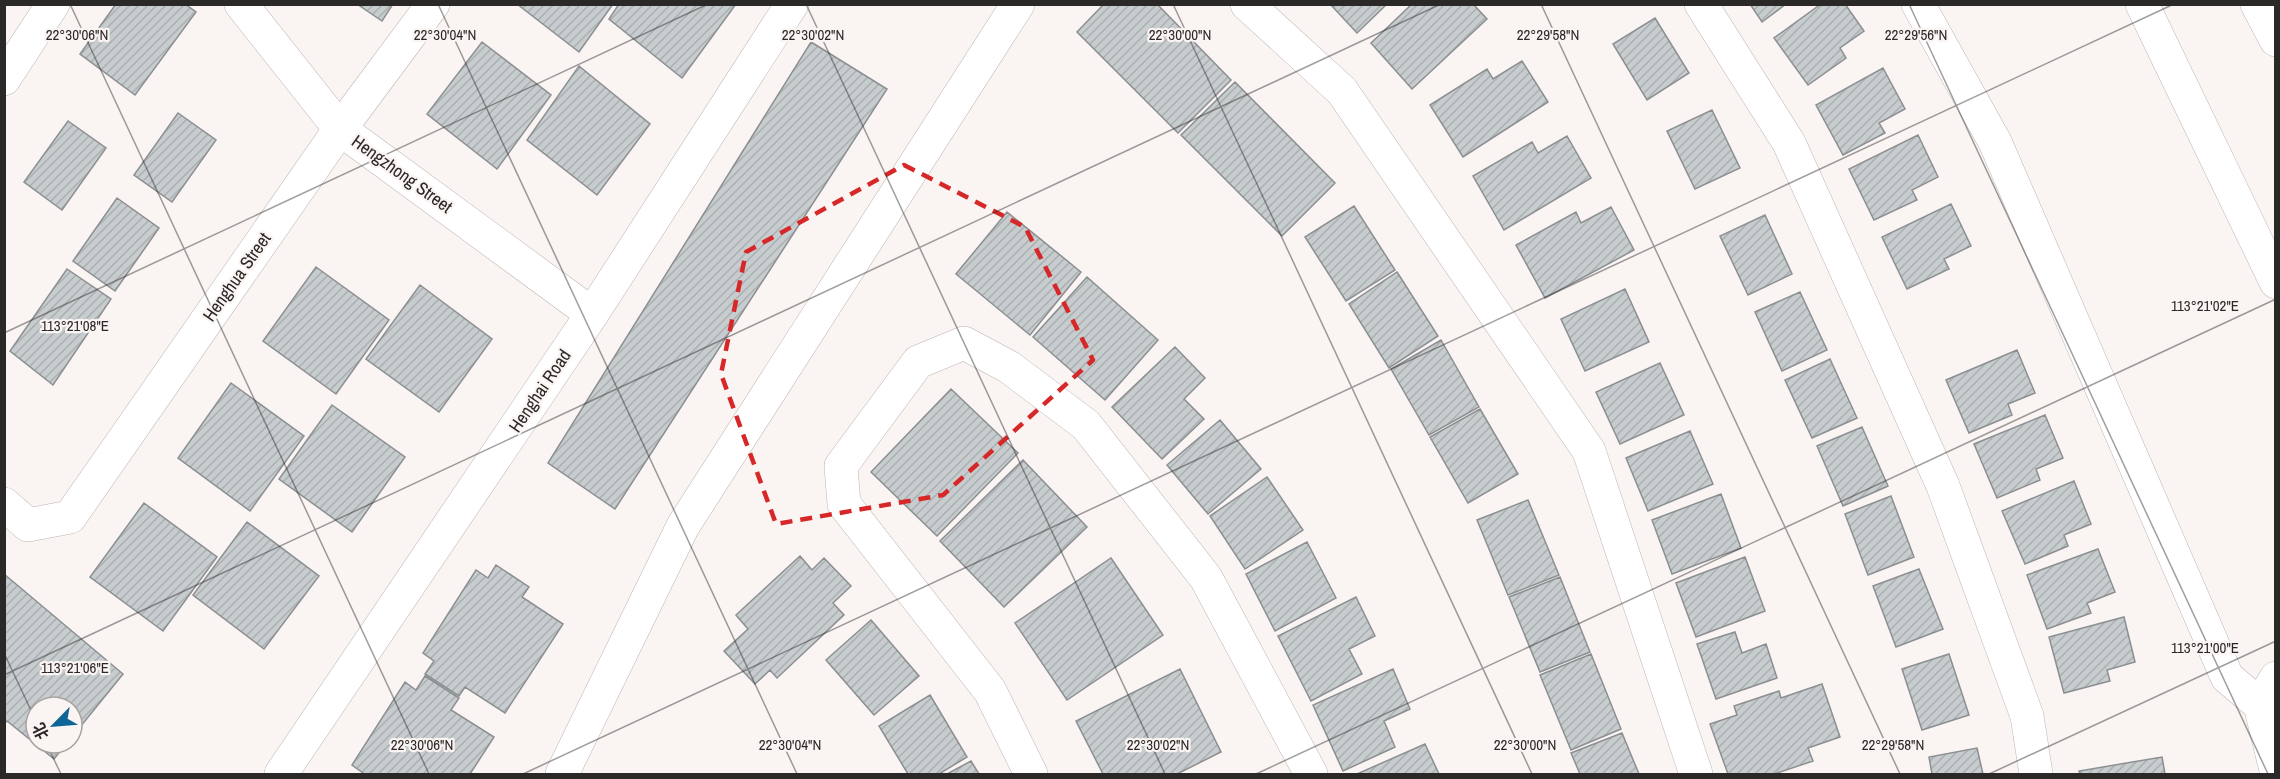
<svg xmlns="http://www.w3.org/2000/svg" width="2280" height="779" font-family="'Archivo Narrow','Noto Sans SC',sans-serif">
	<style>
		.building { fill: url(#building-hatch); stroke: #8b8f92; stroke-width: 1.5 }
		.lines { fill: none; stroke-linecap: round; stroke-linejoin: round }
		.street-casing { stroke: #bcb6b5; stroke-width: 34 }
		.secondary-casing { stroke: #bcb6b5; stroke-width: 34 }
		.street { stroke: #fff; stroke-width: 33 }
		.secondary { stroke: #fff; stroke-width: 33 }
		.marked { fill: none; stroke: #d62828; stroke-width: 4.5; stroke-dasharray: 12 8; stroke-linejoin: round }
		.ticks { fill: none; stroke: #2b2928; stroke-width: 1.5; stroke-opacity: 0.45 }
		.labels { text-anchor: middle; stroke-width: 4.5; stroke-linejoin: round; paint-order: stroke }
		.street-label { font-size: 18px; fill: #2b2928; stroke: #faf4f2 }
		.ticks-label { font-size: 15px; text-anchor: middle; fill: #2b2928; stroke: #faf4f2; stroke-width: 4.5; stroke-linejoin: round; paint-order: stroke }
	</style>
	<defs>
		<pattern id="building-hatch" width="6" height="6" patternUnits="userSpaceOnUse" patternTransform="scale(1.5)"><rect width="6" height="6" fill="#c7cccf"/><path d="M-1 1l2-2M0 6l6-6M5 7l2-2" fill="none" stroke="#abafb2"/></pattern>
	</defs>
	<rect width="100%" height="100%" fill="#faf4f2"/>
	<path class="building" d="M116,4h69l11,8 -61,83 -55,-41z
		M357,4h36l-11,17z
		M517,4h96l-34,48z
		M619,4h117l-54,74 -73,-59z
		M1104,4h53l74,76 -53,53 -101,-101z
		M1330,4h57l-30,29z
		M1412,4h61l14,15 -75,70 -41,-46z
		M1750,4h36l-24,18z
		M1821,4h24l19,27 -24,17 6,10 -38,27 -34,-47z
		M1655,18l34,55 -42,27 -34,-56z
		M482,42l69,53 -54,74 -70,-55z
		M811,42l76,47 -272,420 -67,-46z
		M1522,61l26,41 -85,55 -33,-52 57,-36 6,10z
		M579,66l71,58 -53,71 -70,-55z
		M1883,68l22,41 -26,14 6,10 -42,22 -27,-50z
		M1235,82l100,101 -53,53 -101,-101z
		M1712,110l28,58 -45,21 -28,-58z
		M178,113l38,27 -44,62 -38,-27z
		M68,121l38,27 -44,62 -38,-28z
		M1918,135l20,42 -26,13 5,10 -43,20 -25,-51z
		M1567,136l24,42 -87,52 -31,-54 59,-34 6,11z
		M117,198l42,30 -44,63 -42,-30z
		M1951,204l20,42 -27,13 5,10 -42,20 -25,-52z
		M1354,206l41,64 -49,31 -41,-64z
		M1611,207l23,43 -89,48 -29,-53 60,-33 5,11z
		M1007,212l74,60 -51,63 -74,-61z
		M1765,215l27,59 -44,21 -28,-59z
		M316,267l73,53 -53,74 -73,-53z
		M67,269l44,30 -58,86 -43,-34z
		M1397,272l41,64 -49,32 -40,-64z
		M1087,277l71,63 -53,60 -72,-63z
		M420,285l72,54 -53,73 -73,-53z
		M1625,289l24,53 -64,29 -24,-52z
		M1800,292l27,58 -45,21 -27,-59z
		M1441,340l38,67 -50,28 -38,-66z
		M1175,347l30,31 -21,21 20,20 -42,40 -50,-52z
		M2017,350l18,43 -27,11 4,11 -43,18 -23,-53z
		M1830,359l27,59 -45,20 -27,-58z
		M1660,363l24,52 -64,29 -24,-52z
		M231,383l73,53 -54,75 -72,-53z
		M951,389l67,64 -81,83 -66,-64z
		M332,405l73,52 -53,75 -73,-53z
		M1480,409l38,65 -50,29 -38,-66z
		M2045,415l18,43 -27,11 4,11 -43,18 -23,-54z
		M1220,420l41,49 -53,45 -41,-49z
		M1862,427l26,59 -45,20 -26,-60z
		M1690,431l23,53 -65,27 -22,-53z
		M1023,460l64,67 -83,80 -64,-66z
		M1267,477l36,53 -58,39 -35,-53z
		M2074,481l17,43 -27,11 4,11 -43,18 -23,-53z
		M1721,494l20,54 -69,26 -20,-54z
		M1891,496l23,61 -46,18 -23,-61z
		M1528,500l31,75 -51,20 -31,-75z
		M144,503l73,54 -54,74 -73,-54z
		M247,522l72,54 -55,73 -71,-54z
		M1307,542l29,56 -61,33 -29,-57z
		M2098,549l17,43 -28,11 4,10 -44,16 -20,-54z
		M800,556l12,14 12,-12 27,28 -18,17 11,12 -67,63 -7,-8 -15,14 -31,-33 24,-22 -12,-14z
		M1745,557l20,54 -69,26 -20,-54z
		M1111,558l52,77 -96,65 -52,-77z
		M496,565l33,22 -7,10 41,27 -58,89 -40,-26 -6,9 -34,-22 9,-13 -11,-8 53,-83 12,8z
		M1919,569l24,60 -47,18 -23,-61z
		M4,574l119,100 -51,63v-30h-36v36h31l-13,16 -47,-38 -3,3z
		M1560,577l30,75 -50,20 -31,-75z
		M1356,597l19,39 -26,13 13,25 -51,27 -33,-65z
		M2124,617l11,45 -28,8 3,11 -46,12 -15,-56z
		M871,620l48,56 -45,39 -48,-55z
		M1735,632l7,21 24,-9 11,34 -61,21 -19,-55z
		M1591,654l30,75 -50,21 -31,-75z
		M1949,654l20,61 -47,15 -20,-61z
		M1180,669l41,83 -44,22h-74l-27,-53z
		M1393,669l17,40 -26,12 11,26 -52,24 -30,-66z
		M425,676l34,22 -8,12 43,27 -24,37h-108l1,-1 -11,-8 53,-83 11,8z
		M1822,684l18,53 -32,11 5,13 -39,13h-46l-18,-50 27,-9 -3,-9 45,-15 2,7z
		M930,695l37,62 -28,17h-31l-29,-48z
		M1622,733l17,41h-59l-9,-21z
		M1425,744l14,30h-82z
		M1977,748l6,26h-51l-3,-17z
		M2162,757l3,17h-85l-1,-3z
		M971,761l8,13h-32z"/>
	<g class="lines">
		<defs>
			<path id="street" d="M241,4l99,125 252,185
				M1247,4l95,87 247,360 107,323
				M1701,4l88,139 154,343 84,230 9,58
				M1918,4l77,138 232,535 33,28
				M2142,4l134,278
				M2257,4l19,36
				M4,79l49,-75
				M4,504l24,21 42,-8 270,-388 93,-125
				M2276,678l-16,27 16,65
				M562,774l121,-248 335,-522
				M1031,774l-41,-83 -146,-187 -3,-38 77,-104 46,-19 45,24 77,58 120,153 105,196"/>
			<path id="secondary" d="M281,774l311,-460 200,-310"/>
		</defs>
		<use href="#street" class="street-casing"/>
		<use href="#secondary" class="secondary-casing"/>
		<use href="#street" class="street"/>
		<use href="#secondary" class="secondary"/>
	</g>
	<path class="marked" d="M904,165l121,62 68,133 -150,135 -167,29 -55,-150 25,-122z"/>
	<path class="ticks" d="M70,4l359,770M438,4l359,770M806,4l359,770M1173,4l359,770M1541,4l359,770M1909,4l359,770M4,333l704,-329M4,653l32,68M4,675l1437,-671M46,743l15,31M523,774l1651,-770M1256,774l1020,-475M1989,774l287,-133"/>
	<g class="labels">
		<g class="street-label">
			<text transform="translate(402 174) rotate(36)" y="6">Hengzhong Street</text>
			<text transform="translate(237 277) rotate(-55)" y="6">Henghua Street</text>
			<text transform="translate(540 391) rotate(-56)" y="6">Henghai Road</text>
		</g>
	</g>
	<g class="ticks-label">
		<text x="77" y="40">22°30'06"N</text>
		<text x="445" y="40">22°30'04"N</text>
		<text x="813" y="40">22°30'02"N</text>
		<text x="1180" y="40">22°30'00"N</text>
		<text x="1548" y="40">22°29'58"N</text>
		<text x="1916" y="40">22°29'56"N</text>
		<text x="2205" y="311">113°21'02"E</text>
		<text x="75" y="331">113°21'08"E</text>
		<text x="2205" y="653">113°21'00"E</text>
		<text x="75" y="673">113°21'06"E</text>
		<text x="422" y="750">22°30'06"N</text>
		<text x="790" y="750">22°30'04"N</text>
		<text x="1158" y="750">22°30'02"N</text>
		<text x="1525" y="750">22°30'00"N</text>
		<text x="1893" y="750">22°29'58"N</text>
	</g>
	<rect width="2280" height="779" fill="none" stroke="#2b2928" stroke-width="12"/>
	<g transform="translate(54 725) rotate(245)"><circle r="28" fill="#faf4f2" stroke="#a7a3a1" stroke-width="1.5"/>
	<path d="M0-4.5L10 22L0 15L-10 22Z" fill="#0e6596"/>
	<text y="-9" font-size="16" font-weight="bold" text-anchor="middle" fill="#2b2928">北</text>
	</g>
</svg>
